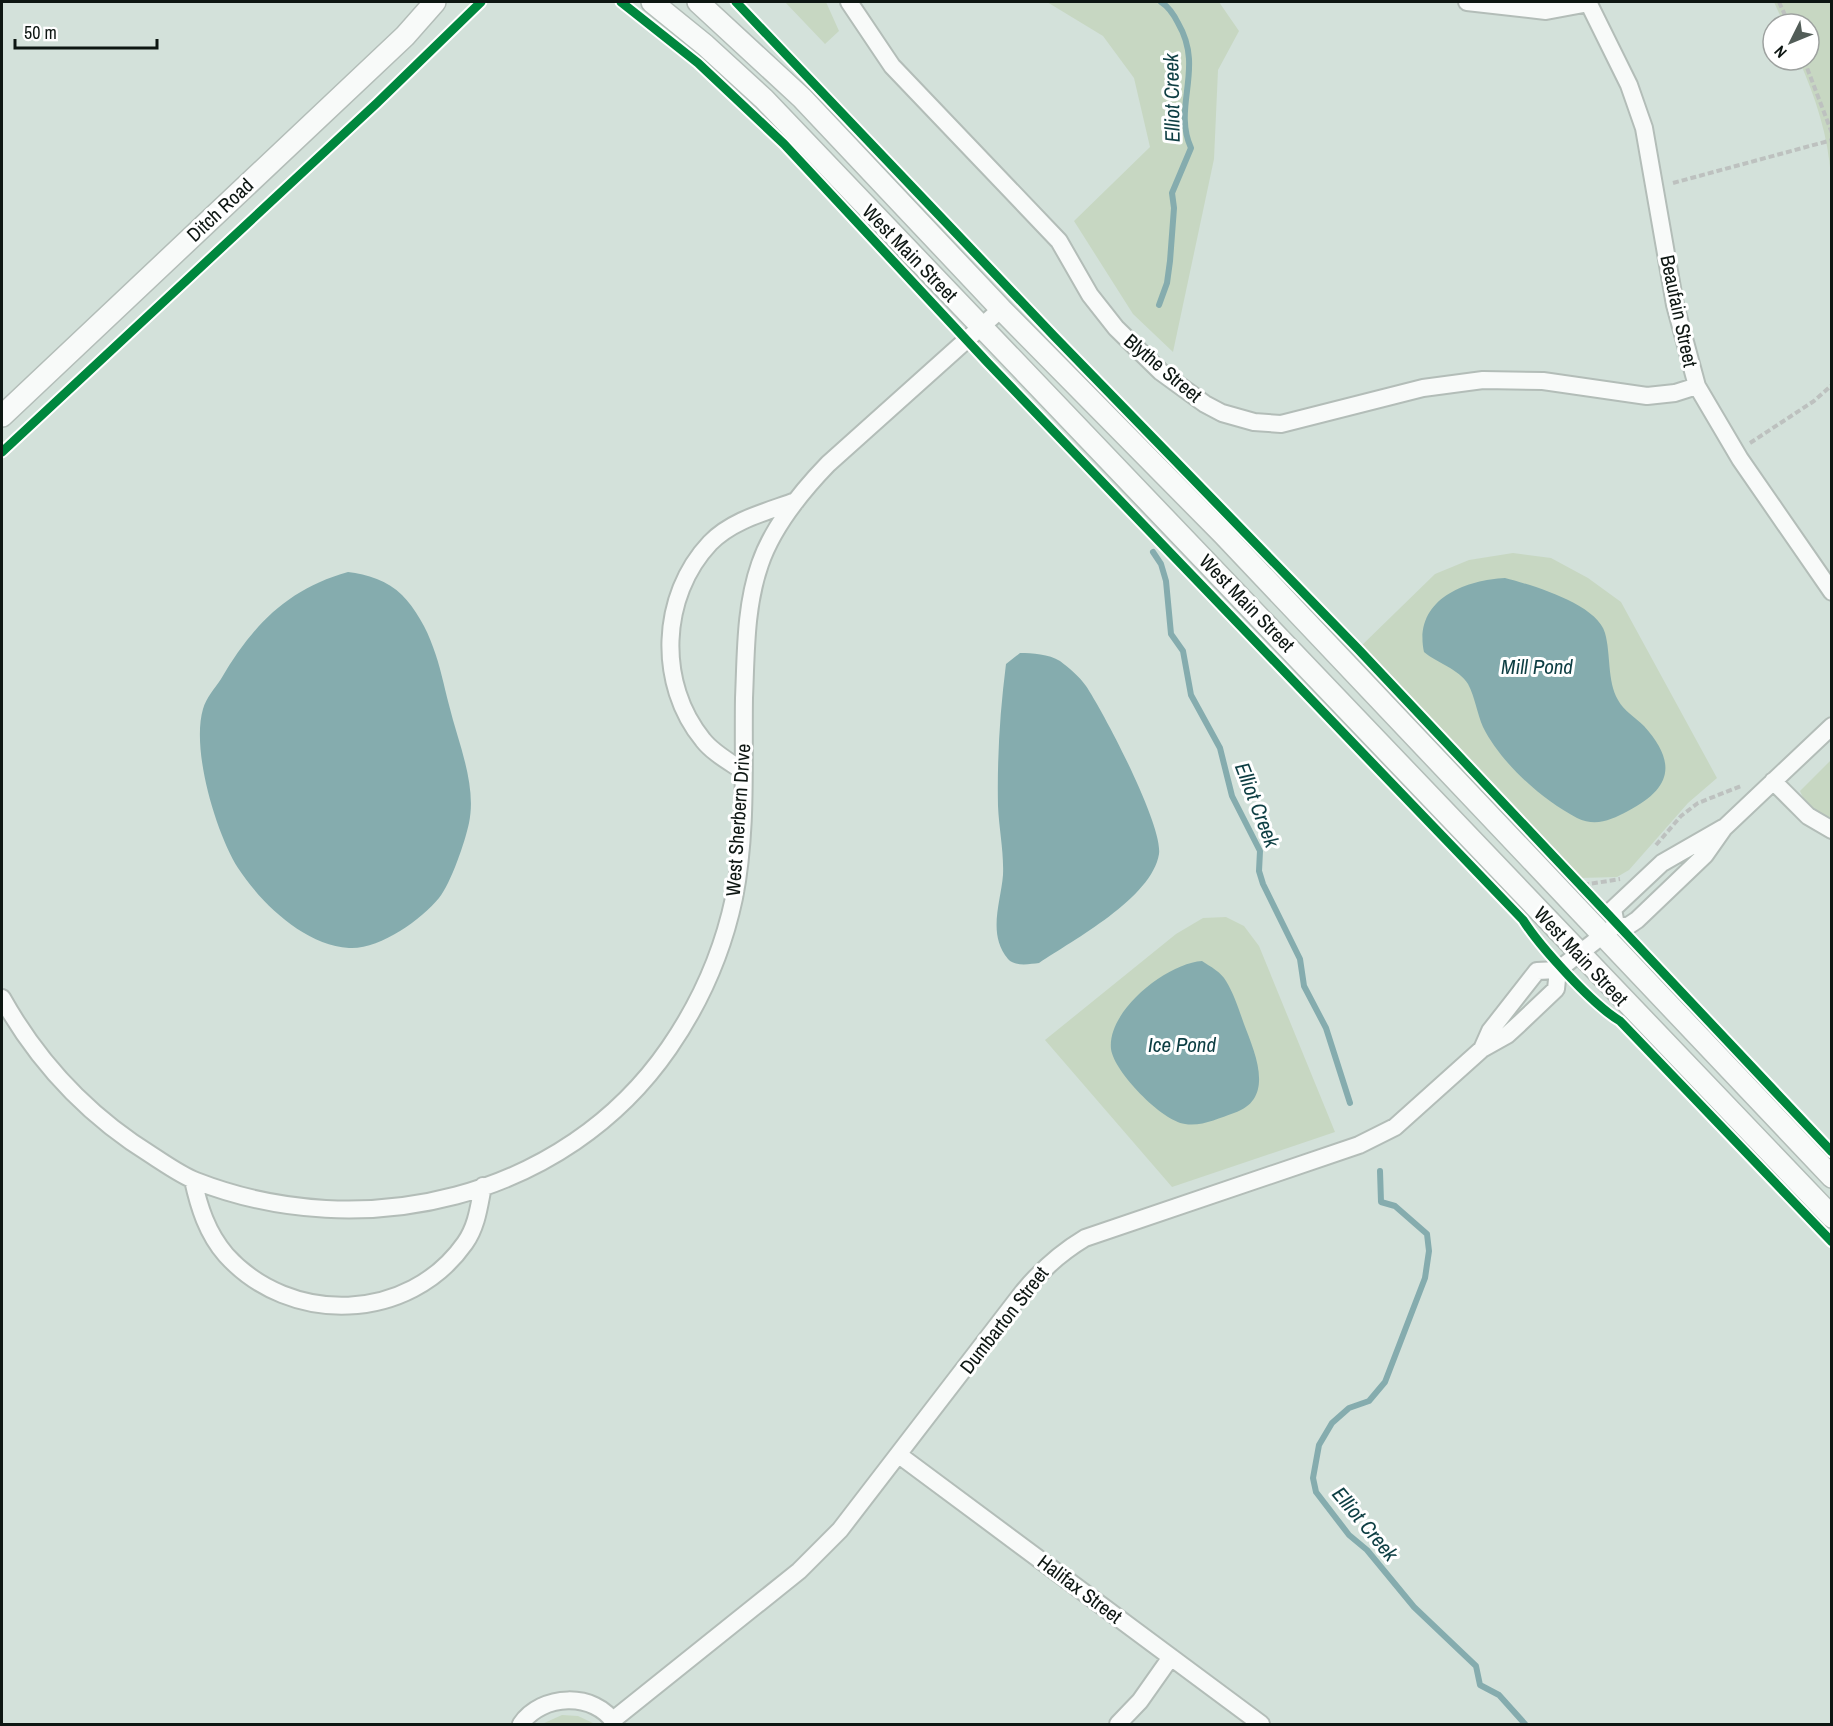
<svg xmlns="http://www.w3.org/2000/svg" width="1833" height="1726" font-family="'Archivo Narrow',sans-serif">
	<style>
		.green { fill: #c7d7c2 }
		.water { fill: #85acae }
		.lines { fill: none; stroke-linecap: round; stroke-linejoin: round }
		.stream { stroke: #85acae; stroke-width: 6 }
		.minor-casing { stroke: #b3bdb8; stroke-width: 20 }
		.tertiary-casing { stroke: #b3bdb8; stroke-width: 24 }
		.path { stroke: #bdc1bf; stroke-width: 4; stroke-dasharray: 6 3; stroke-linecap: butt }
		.minor { stroke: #f8faf9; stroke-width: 16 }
		.tertiary { stroke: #f8faf9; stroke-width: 21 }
		.cycleway-casing { stroke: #fff; stroke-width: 13 }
		.cycleway { stroke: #00873e; stroke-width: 9 }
		.labels { text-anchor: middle; stroke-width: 6; stroke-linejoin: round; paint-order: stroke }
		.street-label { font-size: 20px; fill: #0d1612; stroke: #fff }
		.water-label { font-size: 21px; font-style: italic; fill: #0d3e43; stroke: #fff }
	</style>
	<rect width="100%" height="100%" fill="#d3e1da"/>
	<path class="green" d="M785,2h41l13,29 -14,13z
		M1047,2h172l20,29 -21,39 -4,89 -41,193 -40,-38 -59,-93 76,-74 -16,-69 -31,-42z
		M1774,2h57v175c-3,-42 -15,-78 -32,-117h10v-36h-25z
		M1513,553l38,5 37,20 33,24 96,176 -29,25 -59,67 -12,7 -37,1 -222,-229 77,-75 34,-14z
		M1831,760v61c-15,-7 -25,-15 -31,-30z
		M1226,917l18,9 15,20 76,186 -163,55 -127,-147 131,-106 27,-16z
		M562,1715l16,1 17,8h-53z"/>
	<path class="water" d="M348,572c19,2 40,9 54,23 13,13 25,34 31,52 7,18 11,39 16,58 9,37 28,80 20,118 -4,19 -18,60 -30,75 -18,22 -60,52 -90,50 -45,-3 -88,-45 -111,-80 -22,-35 -47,-118 -35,-159 3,-11 12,-21 18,-30 31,-53 66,-90 127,-107z
		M1505,578c27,7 92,26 100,55 6,21 2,48 13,67 6,11 17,17 26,26 33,37 28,62 -16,85 -17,9 -32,16 -51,7 -35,-18 -76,-55 -94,-91 -6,-14 -8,-30 -15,-43 -9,-15 -31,-21 -44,-32 -11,-51 39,-72 81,-74z
		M1020,653c12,0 29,1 40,8 9,7 20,16 26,25 18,27 77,139 73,168 -7,44 -86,86 -120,109 -9,1 -24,4 -31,-4 -21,-25 -7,-57 -5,-84 1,-23 -4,-46 -5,-69 -1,-48 2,-95 8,-142z
		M1202,961c9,6 19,11 24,20 8,13 13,29 18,43 11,29 32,75 -10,89 -15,5 -33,14 -49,11 -23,-3 -71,-52 -74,-75 -4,-39 57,-86 91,-88z"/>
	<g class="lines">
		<path class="stream" d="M1159,305l8,-22 3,-22 4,-53 -2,-15 19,-45c-19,-42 14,-79 -13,-125 -4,-8 -9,-16 -17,-21
			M1153,552l8,12 5,17 5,53 12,17 8,44 29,53 12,48 28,55 -1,20 4,13 37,75 4,27 22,42 24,75
			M1380,1171l1,31 14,4 32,28 2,17 -4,27 -40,104 -16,19 -20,7 -17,15 -13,22 -6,33 3,14 33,43 18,15 47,57 62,59 4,19 19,10 26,29"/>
		<defs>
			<path id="minor" d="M849,2l43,64 167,175 31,54 26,33 45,44 44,32 17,9 32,9 27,2 142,-36 60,-8 60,1 104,15 28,-3 22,-7
				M1467,2l79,9 43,-8
				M1588,2l41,83 15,43 31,177 22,81 43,73 92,133
				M743,771c-13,-9 -30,-18 -40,-31 -46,-56 -43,-144 7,-197 22,-23 56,-31 86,-42
				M1773,781l35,35 24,14
				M1616,925l12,1 9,-6 68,-65 19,-27 108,-102
				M1616,925l-3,-16 49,-46 61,-35
				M2,998c37,66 86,118 151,158 14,9 28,19 43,25 167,65 369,18 473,-133 31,-45 54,-98 65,-150 13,-65 9,-135 10,-200 2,-45 1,-91 16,-134 13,-38 41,-72 68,-100l173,-155
				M1482,1049l8,-18 47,-60 21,-1
				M193,1180c6,27 14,53 33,75 64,71 183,68 239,-12 12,-17 14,-37 18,-57
				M899,1455l362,269
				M613,1720l186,-149 41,-41 183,-238c19,-23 37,-39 62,-54l274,-93 36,-18 87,-78 25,-14 11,-10 38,-36 2,-19 58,-45
				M521,1724c20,-30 74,-33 94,0
				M1118,1724l22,-23 31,-44"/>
			<path id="tertiary" d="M652,2l53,43 59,54 1068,1118
				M698,2l104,96 199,211 222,225 609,643
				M2,416l403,-380 30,-34"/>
		</defs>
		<use href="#minor" class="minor-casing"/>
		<use href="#tertiary" class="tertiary-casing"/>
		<path class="path" d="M1779,2l10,22
			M1804,60l28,73
			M1673,183l159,-43
			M1750,443l64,-42 18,-16
			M1656,845l25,-29 17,-13 43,-17
			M1583,885l37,-6"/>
		<use href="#minor" class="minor"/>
		<use href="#tertiary" class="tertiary"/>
		<defs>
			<path id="cycleway" d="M621,2l77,61 86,81 204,219 535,557c17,27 70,85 97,101l212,221
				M736,2l318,334 304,313 474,503
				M2,452l375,-349 104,-101"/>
		</defs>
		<use href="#cycleway" class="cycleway-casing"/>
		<use href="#cycleway" class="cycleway"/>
	</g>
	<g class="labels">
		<g class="street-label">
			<text transform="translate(220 210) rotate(-43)" y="7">Ditch Road</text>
			<text transform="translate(910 253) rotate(46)" y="7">West Main Street</text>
			<text transform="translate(1679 311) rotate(78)" y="7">Beaufain Street</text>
			<text transform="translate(1163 368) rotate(40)" y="7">Blythe Street</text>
			<text transform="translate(1247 603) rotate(46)" y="7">West Main Street</text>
			<text transform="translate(738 820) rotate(-86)" y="7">West Sherbern Drive</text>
			<text transform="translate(1581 956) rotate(47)" y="7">West Main Street</text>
			<text transform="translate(1004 1320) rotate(-52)" y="7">Dumbarton Street</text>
			<text transform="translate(1080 1589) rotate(37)" y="7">Halifax Street</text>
		</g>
		<g class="water-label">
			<text transform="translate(1172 98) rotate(-91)" y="7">Elliot Creek</text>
			<text x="1537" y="674">Mill Pond</text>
			<text transform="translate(1257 805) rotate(69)" y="7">Elliot Creek</text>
			<text x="1182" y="1052">Ice Pond</text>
			<text transform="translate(1365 1524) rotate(50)" y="7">Elliot Creek</text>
		</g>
	</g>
	<rect width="1833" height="1726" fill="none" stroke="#0d1612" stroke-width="6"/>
	<g transform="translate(1791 42) rotate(227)"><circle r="28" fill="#ffffff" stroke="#9ea2a0" stroke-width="1.5"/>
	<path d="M0-4.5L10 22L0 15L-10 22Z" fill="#525d58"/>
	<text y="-9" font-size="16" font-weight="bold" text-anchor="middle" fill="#0d1612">N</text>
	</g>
	<path d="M15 39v9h142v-9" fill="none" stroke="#0d1612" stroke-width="3"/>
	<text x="24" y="39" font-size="18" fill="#0d1612" stroke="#ffffff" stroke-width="4.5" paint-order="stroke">50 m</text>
</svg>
